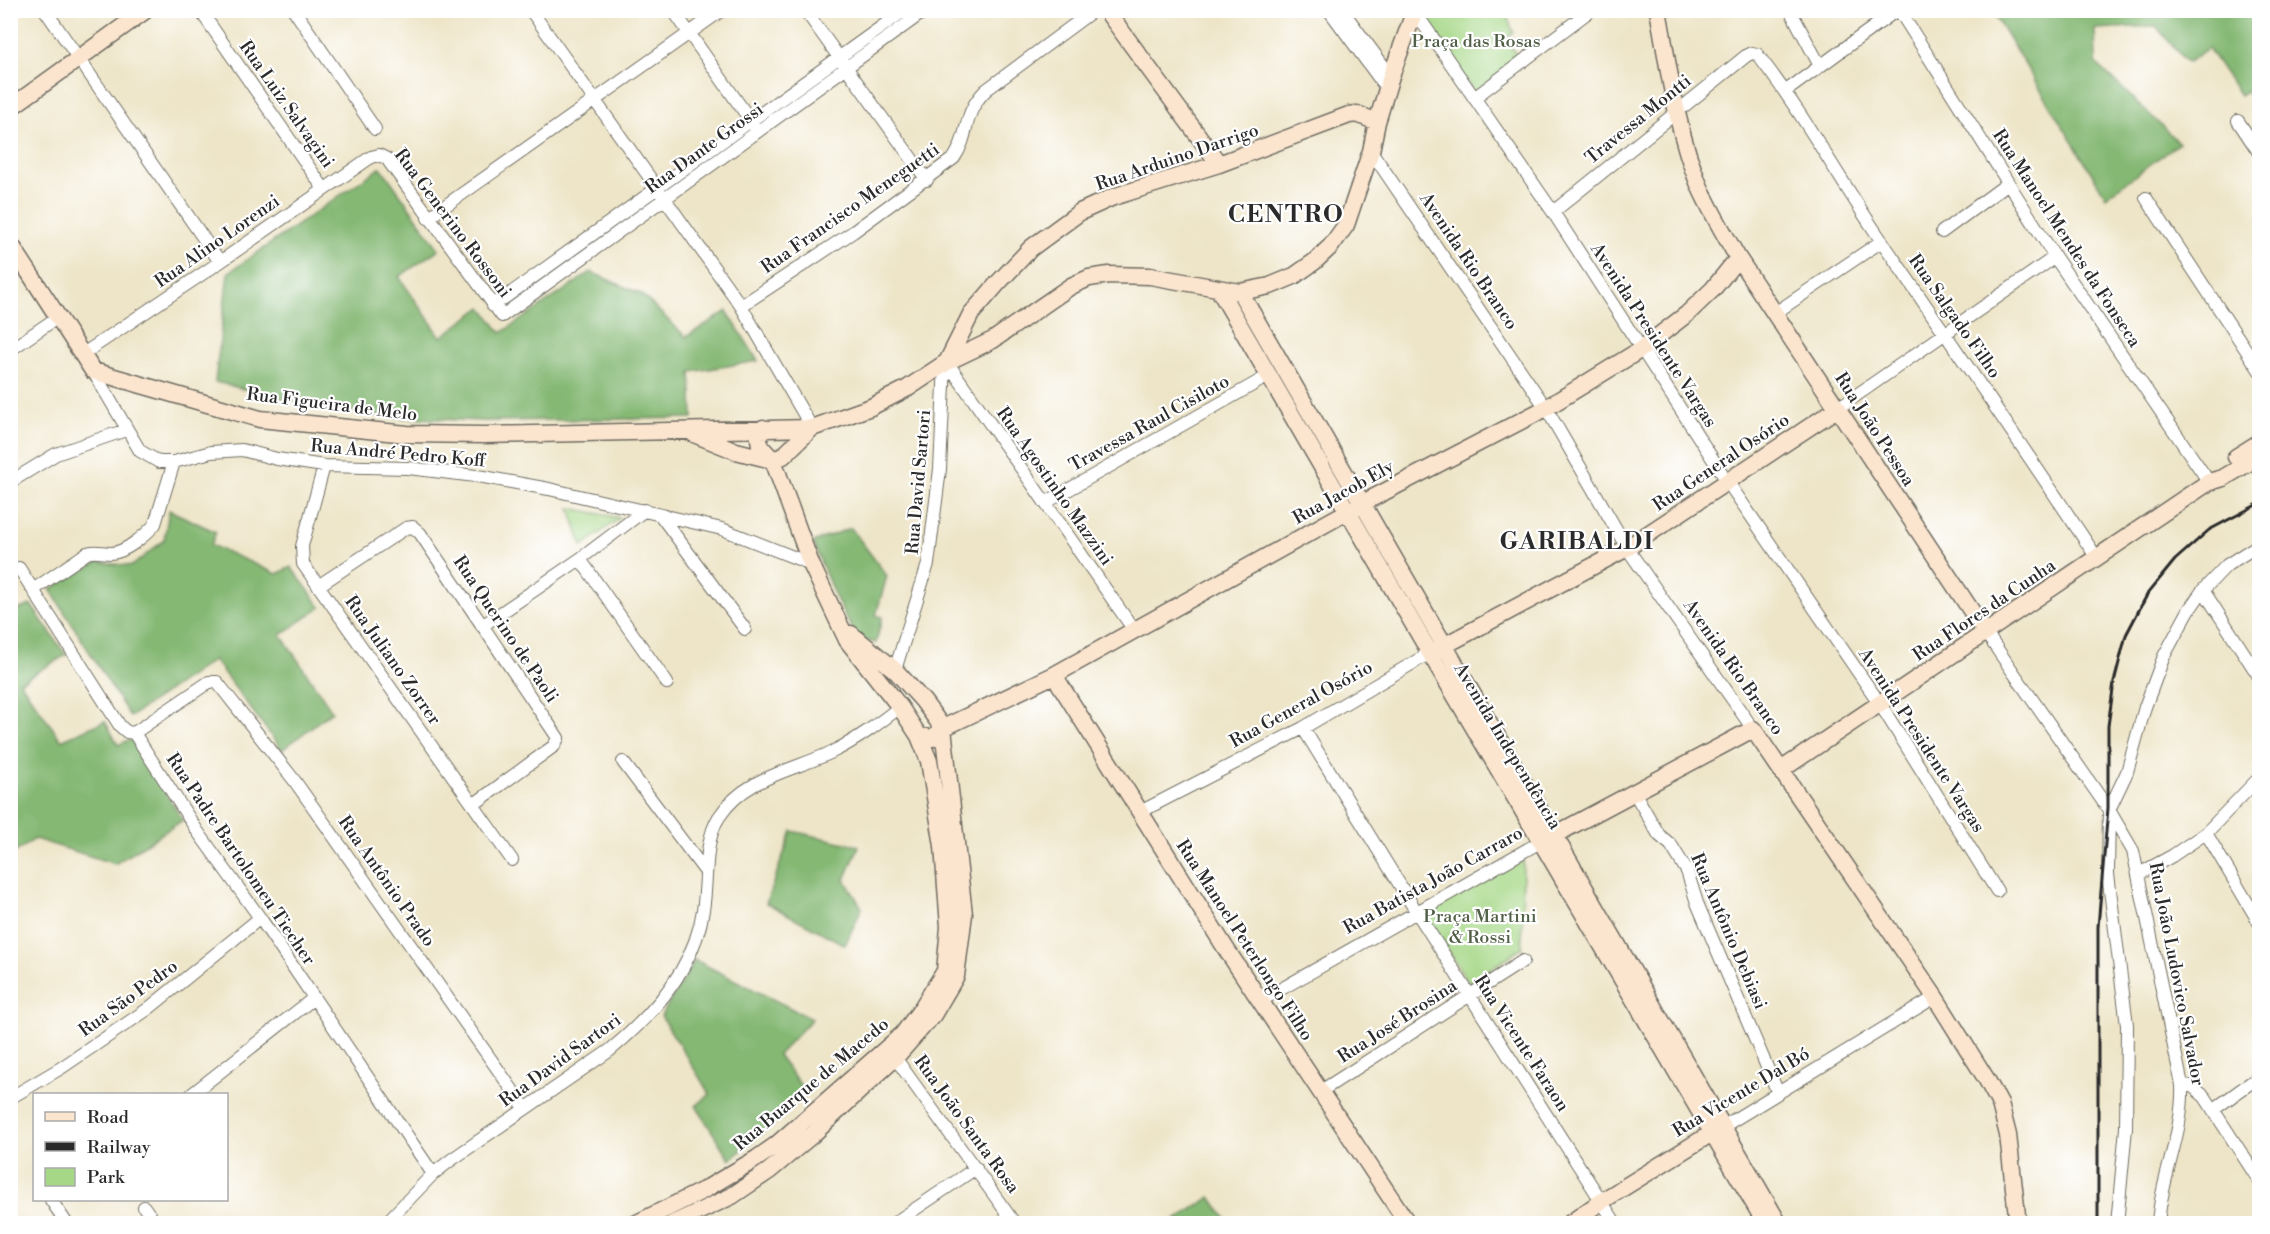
<svg xmlns="http://www.w3.org/2000/svg" width="2270" height="1234" font-family="'Libre Bodoni',serif">
	<style>
		.green { fill: #a5d786; stroke: #688158; stroke-width: 1.5 }
		.forest { fill: #84b873; stroke: #58724f; stroke-width: 1.5 }
		.lines { fill: none; stroke-linecap: round; stroke-linejoin: round }
		.street-casing { stroke: #6f6c62; stroke-width: 14 }
		.secondary-casing { stroke: #6f6c62; stroke-width: 19 }
		.street { stroke: #fff; stroke-width: 12 }
		.secondary { stroke: #fbe5cf; stroke-width: 16 }
		.rail { stroke: #2b2b2b; stroke-width: 3 }
		.labels { text-anchor: middle; stroke-width: 4.5; stroke-linejoin: round; paint-order: stroke }
		.park-label { font-size: 18px; fill: #505f46; stroke: #fff }
		.street-label { font-size: 18px; fill: #2b2b2b; stroke: #fff }
		.district-label { font-size: 24px; font-weight: bold; letter-spacing: 1.5px; fill: #2b2b2b; stroke: #fff }
	</style>
	<rect width="100%" height="100%" fill="#fff"/>
	<filter id="ink" filterUnits="userSpaceOnUse"><feTurbulence type="fractalNoise" baseFrequency=".0167" numOctaves="2"/><feDisplacementMap in="SourceGraphic" scale="12" xChannelSelector="R" yChannelSelector="G"/><feConvolveMatrix kernelMatrix="1 2 1 2 8 2 1 2 1" color-interpolation-filters="sRGB"/></filter>
	<filter id="wash" filterUnits="userSpaceOnUse"><feTurbulence type="fractalNoise" baseFrequency=".008" numOctaves="4" result="noise"/><feDisplacementMap in="SourceGraphic" scale="24" xChannelSelector="R" yChannelSelector="G"/><feGaussianBlur stdDeviation="1.35" result="paint"/><feColorMatrix in="noise" values="0 0 0 0 0 0 0 0 0 0 0 0 0 0 0 0 0 1.4 0 .05"/><feComposite in="paint" operator="in"/></filter>
	<g filter="url(#wash)">
		<rect width="100%" height="100%" fill="#eee5c8"/>
		<path class="green" d="M1489,10l17,4 7,18 -7,7 13,20 -45,34 -47,-72 3,-10z
			M570,508l50,10 -38,28z
			M1523,856l-1,92 -53,35 -46,-70z"/>
		<path class="forest" d="M1992,11h267v77l-19,7 -32,-47 -21,15 -31,-37 -61,3 1,34 83,80 -73,54z
			M381,167l58,82 -40,28 42,60 41,-30 19,26 90,-61 50,22 45,43 41,-26 31,50 -67,11 2,46 -209,3 -96,-4 -83,-13 -90,-22 13,-109z
			M169,510l47,22 -5,13 66,29 14,-7 30,40 -40,28 51,76 -50,39 -68,-90 -84,57 -80,-128 48,-27 34,4 32,-26z
			M851,528l36,48 -11,39 6,2 -6,26c-4,-1 -10,-2 -14,-4 -17,-11 -41,-77 -49,-97z
			M31,605l35,50 -46,27 41,58 44,-19 13,24 13,-6 52,81 -68,44 -80,-25 -24,16v-243z
			M792,831l67,15 -14,34 17,28 -17,37 -79,-42z
			M695,960l117,59 -34,36 29,39 -77,66 -34,-54 14,-12 -49,-78z
			M1211,1197l18,26h-58z"/>
	</g>
	<g filter="url(#ink)">
		<g class="lines">
			<defs>
				<path id="street" d="M45,10l175,252
					M200,10l124,179
					M294,10l81,119
					M673,10l82,117
					M805,10l122,170
					M1329,10l58,79
					M1342,10l49,66
					M1790,10l30,56
					M1899,10l156,247 154,225
					M532,12l209,294 71,122
					M1415,12l138,200 174,269 153,223 117,187
					M1786,91l111,-81
					M1474,98l117,-88
					M2238,121l22,33
					M1371,151l175,257 81,140 126,181
					M2146,198l114,173
					M1553,212l193,-156 6,-3 5,1c47,60 83,127 126,189 72,105 144,210 214,315
					M428,218l294,-208
					M1942,232l65,-48
					M493,306l412,-296
					M741,306l112,-74 101,-74c17,-25 7,-43 32,-68l108,-80
					M1775,313l107,-72
					M10,350l48,-33
					M83,354l137,-92 151,-105 8,-2 8,4 115,157 424,-306
					M947,362l187,268
					M93,371l47,80 19,11h15l37,-10 31,-2 35,9 47,7 84,2 76,9 65,12 173,40 89,35
					M1838,408l217,-151
					M324,466l-22,80 1,18 209,296
					M10,482l46,-28 70,-24
					M1045,503l225,-128
					M661,516l84,113
					M580,559l87,124
					M19,568l101,158 7,6 7,1 64,99 62,86 173,256
					M318,586l88,-58 7,-1 7,6 138,205 -4,8 -81,59
					M33,590l54,-37c8,-3 15,0 24,0 14,0 36,-19 44,-29l19,-62
					M2203,590l57,88
					M482,626l98,-67 65,-49
					M1986,633l123,177 24,41 49,234c2,48 -21,91 -24,139
					M895,670l33,-106 12,-95 5,-105
					M1303,728l113,183 200,313
					M134,733l75,-51h8l77,98 231,328
					M623,762l82,109
					M1634,792l25,43 12,10 16,26 10,32 81,190
					M1140,812l163,-84 127,-75
					M2206,833l54,91
					M2139,874l33,-18 34,-23 54,-56
					M1260,1001l282,-160
					M891,1052l124,172
					M2182,1085l10,1 13,11 55,85
					M1321,1091l202,-130
					M192,1094l122,-96
					M10,1098l51,-30 87,-59 112,-91
					M2213,1110l47,-34
					M1724,1126l211,-129
					M51,1200l16,24
					M144,1207l12,17
					M385,1224l48,-50 18,-14 158,-109c44,-36 86,-84 94,-141 5,-28 0,-68 16,-93 27,-41 74,-46 113,-65 25,-12 46,-28 68,-45
					M893,1224l83,-56
					M2117,1224l9,-96 1,-103 -19,-151 1,-64 18,-38 18,-65 19,-51 25,-46 14,-20 24,-25 33,-21"/>
				<path id="secondary" d="M1106,10l113,154
					M1658,10c11,59 18,119 41,175 11,25 25,49 39,73l248,375
					M10,108l136,-98
					M10,243l83,128 167,48 147,15 77,1 328,-7 59,-21 37,-19 39,-26 46,-22 78,-54 18,-8 20,-3 41,1 90,16 30,-6 24,-10 20,-14 17,-16 15,-21 25,-74 6,-29 14,-46 24,-66
					M1218,288l212,365 336,571
					M1240,292l539,932
					M947,362l24,-48 27,-31 33,-35 49,-36 33,-15 106,-33 130,-49 8,-1 20,8
					M694,434l42,17 36,9
					M2236,457l24,-15
					M773,460l10,-4 29,-28
					M1436,650l191,-102 211,-140
					M1054,675l174,277 180,272
					M919,736l14,2 10,-10 111,-53 307,-171 185,-96 94,-58 47,-36 26,-25 25,-31
					M1781,770l428,-288 14,-4 37,-22
					M1545,840l208,-111 182,268 52,83 13,24 8,31 10,89
					M635,1224l69,-34 52,-31 20,-14 127,-111 17,-23 25,-40 4,-44 -6,-81 -14,-85 -10,-25 -19,-29 -53,-67 -36,-76 -38,-104 -13,-14 -1,-8 4,-10
					M672,1224l60,-28 37,-25 43,-36 84,-78 37,-42 23,-39 8,-62 -21,-186 -20,-27 -28,-31 -44,-36
					M1569,1224l33,-23 118,-73"/>
			</defs>
			<use href="#street" class="street-casing"/>
			<use href="#secondary" class="secondary-casing"/>
			<use href="#street" class="street"/>
			<use href="#secondary" class="secondary"/>
			<path class="rail" d="M2098,1224v-297l10,-119v-82l6,-44 12,-47 22,-42 27,-33 34,-30 51,-27"/>
		</g>
	</g>
	<g class="labels">
		<g class="park-label">
			<text x="1476" y="47">Praça das Rosas</text>
			<text x="1480" y="922">Praça Martini<tspan x="1480" dy="21">&amp; Rossi</tspan></text>
		</g>
		<g class="street-label">
			<text transform="translate(287 104) rotate(55)" y="6">Rua Luiz Salvagini</text>
			<text transform="translate(1638 119) rotate(-39)" y="6">Travessa Montti</text>
			<text transform="translate(704 148) rotate(-36)" y="6">Rua Dante Grossi</text>
			<text transform="translate(1177 157) rotate(-19)" y="6">Rua Arduino Darrigo</text>
			<text transform="translate(850 208) rotate(-35)" y="6">Rua Francisco Meneguetti</text>
			<text transform="translate(453 223) rotate(53)" y="6">Rua Generino Rossoni</text>
			<text transform="translate(2067 238) rotate(57)" y="6">Rua Manoel Mendes da Fonseca</text>
			<text transform="translate(217 241) rotate(-35)" y="6">Rua Alino Lorenzi</text>
			<text transform="translate(1469 261) rotate(56)" y="6">Avenida Rio Branco</text>
			<text transform="translate(1955 316) rotate(55)" y="6">Rua Salgado Filho</text>
			<text transform="translate(1654 335) rotate(57)" y="6">Avenida Presidente Vargas</text>
			<text transform="translate(332 404) rotate(7)" y="6">Rua Figueira de Melo</text>
			<text transform="translate(1149 423) rotate(-29)" y="6">Travessa Raul Cisiloto</text>
			<text transform="translate(1875 429) rotate(57)" y="6">Rua João Pessoa</text>
			<text transform="translate(398 453) rotate(5)" y="6">Rua André Pedro Koff</text>
			<text transform="translate(1721 462) rotate(-34)" y="6">Rua General Osório</text>
			<text transform="translate(918 482) rotate(-85)" y="6">Rua David Sartori</text>
			<text transform="translate(1055 486) rotate(55)" y="6">Rua Agostinho Mazzini</text>
			<text transform="translate(1343 492) rotate(-29)" y="6">Rua Jacob Ely</text>
			<text transform="translate(1984 610) rotate(-34)" y="6">Rua Flores da Cunha</text>
			<text transform="translate(506 629) rotate(56)" y="6">Rua Querino de Paoli</text>
			<text transform="translate(393 660) rotate(55)" y="6">Rua Juliano Zorrer</text>
			<text transform="translate(1734 667) rotate(55)" y="6">Avenida Rio Branco</text>
			<text transform="translate(1301 704) rotate(-29)" y="6">Rua General Osório</text>
			<text transform="translate(1922 740) rotate(57)" y="6">Avenida Presidente Vargas</text>
			<text transform="translate(1508 746) rotate(59)" y="6">Avenida Independência</text>
			<text transform="translate(241 859) rotate(56)" y="6">Rua Padre Bartolomeu Tiecher</text>
			<text transform="translate(1433 880) rotate(-29)" y="6">Rua Batista João Carraro</text>
			<text transform="translate(387 881) rotate(55)" y="6">Rua Antônio Prado</text>
			<text transform="translate(1729 931) rotate(67)" y="6">Rua Antônio Debiasi</text>
			<text transform="translate(1245 940) rotate(57)" y="6">Rua Manoel Peterlongo Filho</text>
			<text transform="translate(2177 974) rotate(79)" y="6">Rua João Ludovico Salvador</text>
			<text transform="translate(128 998) rotate(-36)" y="6">Rua São Pedro</text>
			<text transform="translate(1397 1021) rotate(-33)" y="6">Rua José Brosina</text>
			<text transform="translate(1522 1043) rotate(57)" y="6">Rua Vicente Faraon</text>
			<text transform="translate(560 1060) rotate(-36)" y="6">Rua David Sartori</text>
			<text transform="translate(811 1084) rotate(-40)" y="6">Rua Buarque de Macedo</text>
			<text transform="translate(1741 1092) rotate(-31)" y="6">Rua Vicente Dal Bó</text>
			<text transform="translate(967 1124) rotate(54)" y="6">Rua João Santa Rosa</text>
		</g>
		<g class="district-label">
			<text x="1286" y="222">CENTRO</text>
			<text x="1577" y="549">GARIBALDI</text>
		</g>
	</g>
	<rect width="2270" height="1234" fill="none" stroke="#fff" stroke-width="36"/>
	<rect x="33" y="1093" width="195" height="108" fill="#ffffff" stroke="#aaaaaa" stroke-width="1.5"/>
	<rect x="45" y="1112" width="30" height="9" fill="#fbe5cf" stroke="#aaaaaa" stroke-width="1.5"/>
	<text x="87" y="1123" font-size="18" fill="#2b2b2b">Road</text>
	<rect x="45" y="1142" width="30" height="9" fill="#2b2b2b" stroke="#aaaaaa" stroke-width="1.5"/>
	<text x="87" y="1153" font-size="18" fill="#2b2b2b">Railway</text>
	<rect x="45" y="1168" width="30" height="18" fill="#a5d786" stroke="#aaaaaa" stroke-width="1.5"/>
	<text x="87" y="1183" font-size="18" fill="#2b2b2b">Park</text>
</svg>
